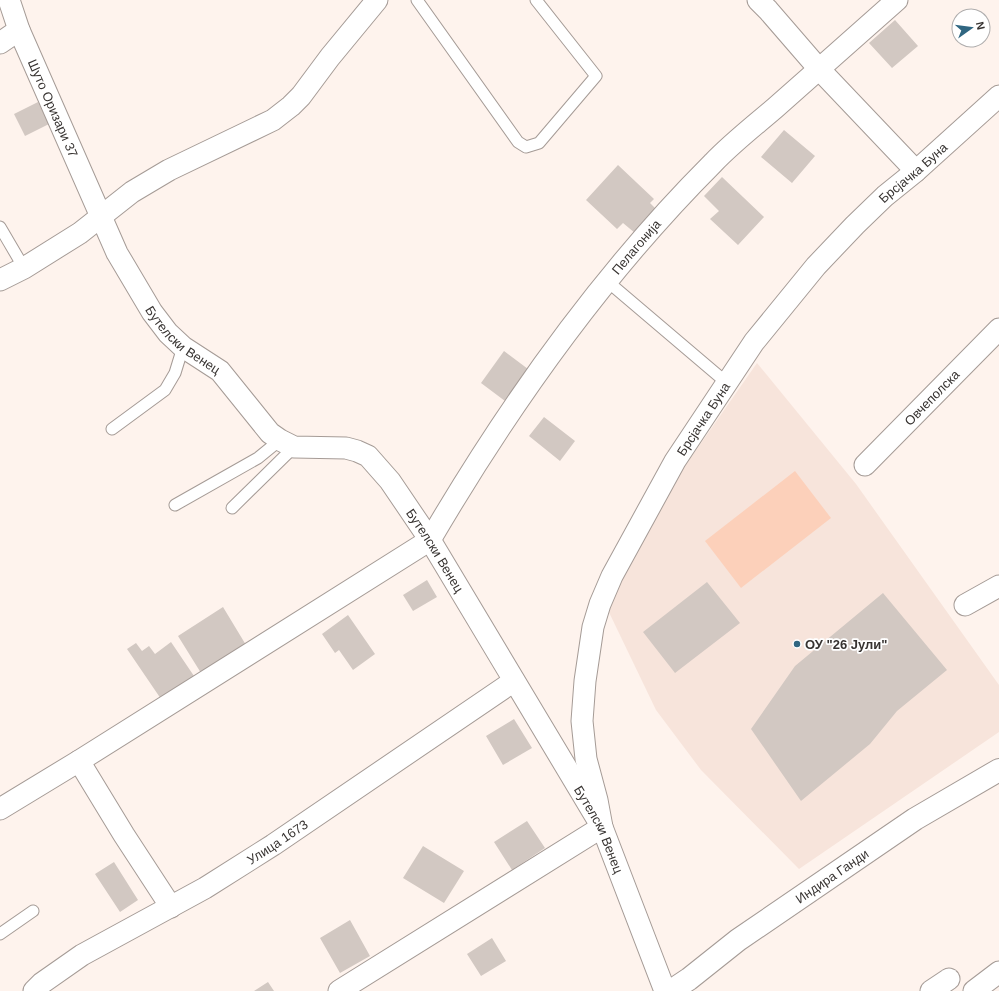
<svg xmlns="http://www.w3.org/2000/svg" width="999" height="991" font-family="Helvetica,sans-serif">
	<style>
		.built { fill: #f7e4db }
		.green { fill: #fcd0ba }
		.building { fill: #d2c8c2 }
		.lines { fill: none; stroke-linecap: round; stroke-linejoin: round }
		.service-casing { stroke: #a59b96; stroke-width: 13 }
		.minor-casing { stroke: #a59b96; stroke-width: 23 }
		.tertiary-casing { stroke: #a59b96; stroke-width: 24 }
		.service { stroke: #fff; stroke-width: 11 }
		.minor { stroke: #fff; stroke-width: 21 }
		.tertiary { stroke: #fff; stroke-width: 22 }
		.poi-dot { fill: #306681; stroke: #fff; stroke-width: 1.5 }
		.labels { text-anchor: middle; stroke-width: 3.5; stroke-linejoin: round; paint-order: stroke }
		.street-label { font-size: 13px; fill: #373331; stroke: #fff }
		.poi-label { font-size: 13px; font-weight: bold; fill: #373331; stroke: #fff; text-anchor: start }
	</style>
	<rect width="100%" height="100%" fill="#fef3ed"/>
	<path class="built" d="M757,363l99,121 143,201v47l-200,137 -98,-99 -45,-60 -51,-106 57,-105z"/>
	<path class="green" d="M795,471l36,47 -90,70 -36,-47z"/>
	<path class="building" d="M895,20l23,26 -26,22 -23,-25z
		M38,102l11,22 -24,12 -11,-22z
		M784,130l31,26 -23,27 -31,-26z
		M618,165l36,34 -4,4 7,7 -22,23 -12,-10 -6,6 -31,-29z
		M722,177l42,40 -26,28 -28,-26 9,-8 -15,-15z
		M504,351l24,18 -23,32 -24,-18z
		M544,417l31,24 -15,20 -31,-25z
		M427,580l10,17 -24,14 -10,-16z
		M707,582l33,41 -65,50 -32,-41z
		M883,593l64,77 -50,41 -27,33 -69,57 -50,-72 44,-63z
		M223,607l23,38 -45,28 -23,-37z
		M348,615l27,39 -22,16 -14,-20 -4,3 -13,-19z
		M171,642l23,34 -33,23 -34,-50 9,-6 6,8 7,-5 6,8z
		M514,719l18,29 -29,17 -17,-29z
		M527,821l18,27 -33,22 -18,-28z
		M423,846l41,25 -20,32 -41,-25z
		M114,862l24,38 -18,12 -25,-38z
		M350,920l20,36 -30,17 -20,-35z
		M492,938l14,23 -25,15 -14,-22z
		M268,982l6,9h-20z"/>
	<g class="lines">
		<defs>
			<path id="service" d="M417,0l101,142 8,5 13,-4 57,-67 -60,-76
				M0,227l24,41
				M607,281l120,102
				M112,429l53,-39 10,-17 8,-26
				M175,505l83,-47 22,-18
				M232,508l62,-61
				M0,934l33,-23"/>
			<g id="minor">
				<path id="s1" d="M9,0l10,30 98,223 35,59 16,21 15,14 37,24 50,62 10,7 14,7 52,1 11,3 11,5 22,25 40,59 172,287 63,164"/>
				<path d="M758,0l10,10 51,59 97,102"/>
				<path d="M0,43l19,-13"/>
				<path d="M0,280l24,-12 56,-35 52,-41 37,-22 104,-50 18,-14 10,-10 29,-39 47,-57"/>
				<path id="s2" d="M865,465l134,-136"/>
				<path d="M965,605l34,-19"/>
				<path d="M79,761l45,74 47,72"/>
				<path id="s3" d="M0,809l79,-48 351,-221c79,-135 172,-266 283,-377 19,-20 41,-37 62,-55 41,-36 81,-72 122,-108"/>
				<path id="s4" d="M34,991l8,-8 40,-28 123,-67 68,-43 241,-164"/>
				<path id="s5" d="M339,991l263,-164 -5,-27 -11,-41 -4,-38 3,-40 8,-54 7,-23 12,-28 63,-115 79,-119 62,-76 39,-41 30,-29 31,-25 83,-75"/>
				<path d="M931,991l18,-12"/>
				<path d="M974,991l25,-19"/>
			</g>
			<g id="tertiary">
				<path id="s6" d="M671,991l18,-12 49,-39 177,-121 84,-49"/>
			</g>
		</defs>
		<use href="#service" class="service-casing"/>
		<use href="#minor" class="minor-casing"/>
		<use href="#tertiary" class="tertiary-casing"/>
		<use href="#service" class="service"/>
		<use href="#minor" class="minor"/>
		<use href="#tertiary" class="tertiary"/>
	</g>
	<circle class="poi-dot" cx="797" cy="644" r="4"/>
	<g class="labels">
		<g class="street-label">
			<text dy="5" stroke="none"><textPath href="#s1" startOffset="117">Шуто Оризари 37</textPath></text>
			<text dy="5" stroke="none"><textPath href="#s5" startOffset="1074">Брсјачка Буна</textPath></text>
			<text dy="5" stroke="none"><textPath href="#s3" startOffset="866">Пелагонија</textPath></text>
			<text dy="5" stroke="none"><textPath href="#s1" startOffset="386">Бутелски Венец</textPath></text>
			<text dy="5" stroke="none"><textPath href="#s2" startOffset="95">Овчеполска</textPath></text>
			<text dy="5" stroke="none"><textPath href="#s5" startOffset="749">Брсјачка Буна</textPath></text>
			<text dy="5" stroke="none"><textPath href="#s1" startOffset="734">Бутелски Венец</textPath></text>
			<text dy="5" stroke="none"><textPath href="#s1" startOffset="1058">Бутелски Венец</textPath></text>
			<text dy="5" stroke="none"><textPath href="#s4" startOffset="286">Улица 1673</textPath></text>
			<text dy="5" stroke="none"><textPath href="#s6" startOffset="198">Индира Ганди</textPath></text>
		</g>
		<g class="poi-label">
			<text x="805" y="649">ОУ "26 Јули"</text>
		</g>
	</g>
	<g transform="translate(971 28) rotate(76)"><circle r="19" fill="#ffffff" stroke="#afadad"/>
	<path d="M0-3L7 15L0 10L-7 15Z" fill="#306681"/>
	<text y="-6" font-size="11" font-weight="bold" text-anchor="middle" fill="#373331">N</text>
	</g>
</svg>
